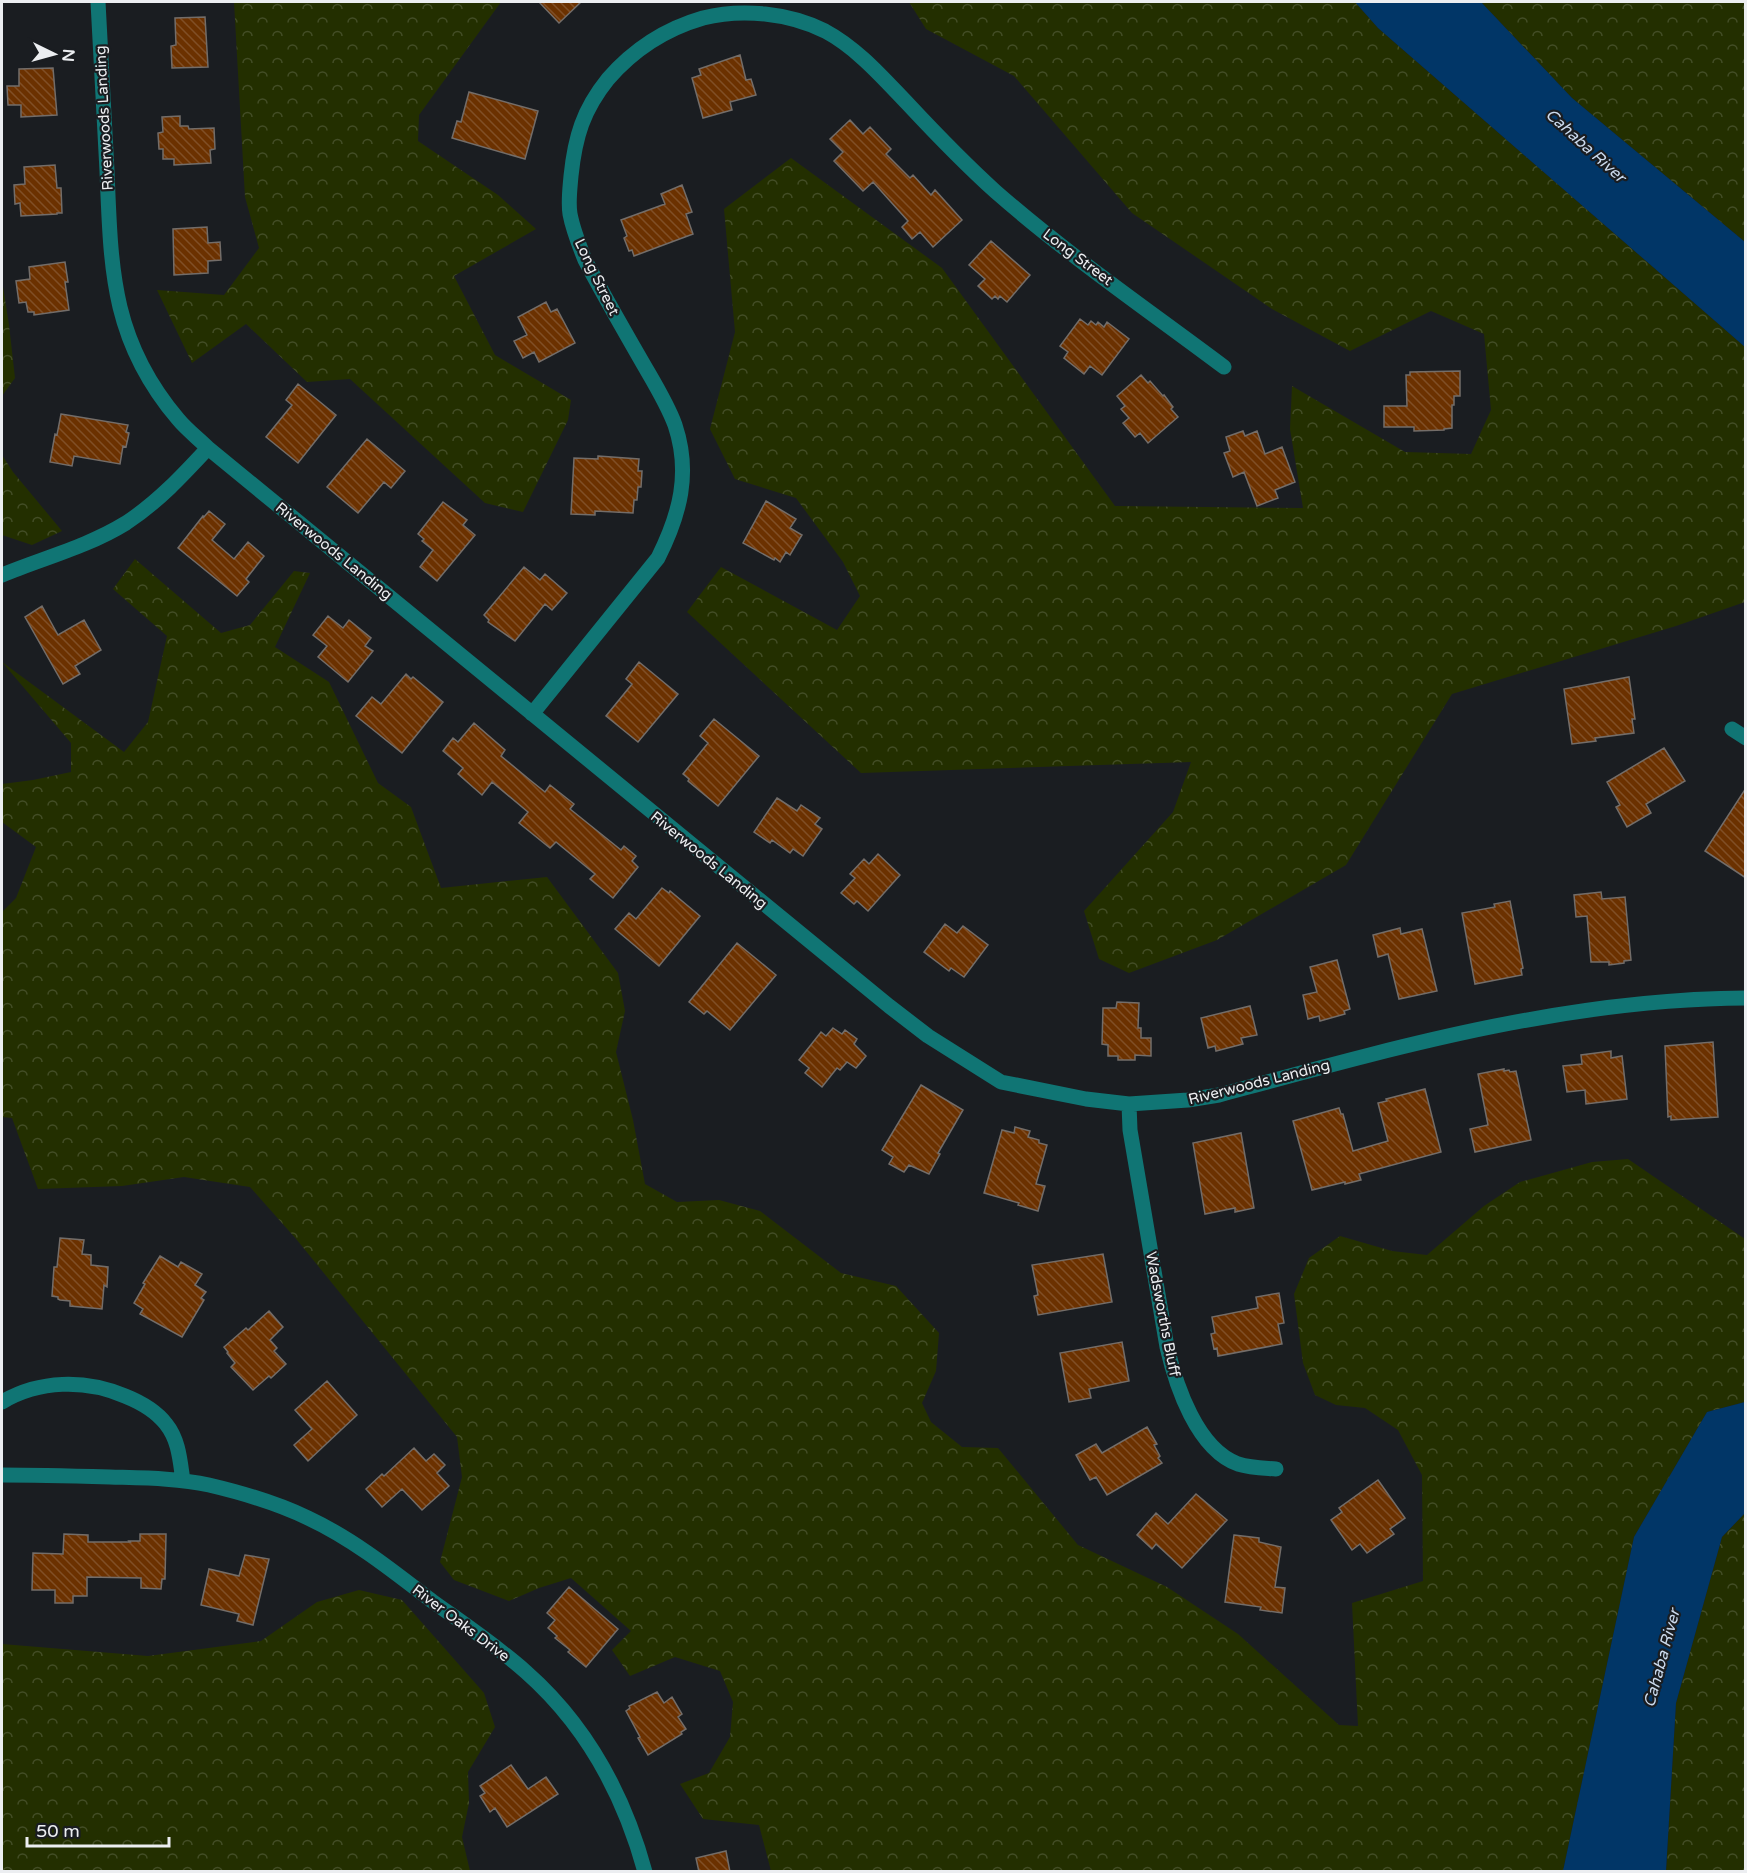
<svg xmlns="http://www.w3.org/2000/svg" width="1747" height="1873" font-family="'Varela Round',sans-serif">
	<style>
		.forest { fill: url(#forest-crowns) }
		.water { fill: #013667 }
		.building { fill: url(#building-back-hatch); stroke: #736d69; stroke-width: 1.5 }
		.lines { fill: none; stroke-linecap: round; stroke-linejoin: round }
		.minor { stroke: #107574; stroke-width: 15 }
		.labels { text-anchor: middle; stroke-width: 4.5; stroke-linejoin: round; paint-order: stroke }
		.street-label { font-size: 15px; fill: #eceef1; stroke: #1a1d21 }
		.water-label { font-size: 16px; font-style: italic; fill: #cbdaed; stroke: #1a1d21 }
	</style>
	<defs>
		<pattern id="forest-crowns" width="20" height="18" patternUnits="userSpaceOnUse" patternTransform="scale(1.5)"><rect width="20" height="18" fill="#232f00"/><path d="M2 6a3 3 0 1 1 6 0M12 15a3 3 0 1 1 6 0" fill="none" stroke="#434d26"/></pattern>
		<pattern id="building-back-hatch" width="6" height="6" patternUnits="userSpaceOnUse" patternTransform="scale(1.5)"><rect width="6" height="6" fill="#6b3100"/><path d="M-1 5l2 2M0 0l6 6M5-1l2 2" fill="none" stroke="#804f26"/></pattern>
	</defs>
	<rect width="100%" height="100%" fill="#1a1d21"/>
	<path class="forest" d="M234,2h267l-82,113 -1,26 80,54 38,34 -82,47 41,79 76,45 -3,20 -45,92 -38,-9 -135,-124 -43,3 -61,-58 -54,39 -35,-73 67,5 35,-47 -14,-51z
		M909,2h446l23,26 367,319v255l-69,24 -224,68 -106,171 -129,75 -88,33 -30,-14 -15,-48 89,-99 18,-50 -330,11 -174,-161 34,-45 116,63 23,-34 -17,-34 -47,-64 -61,-19 -25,-50 25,-97 -11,-123 67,-51 151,110 173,238 188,2 -13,-79 2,-43 113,66 66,2 20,-44 -7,-76 -53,-23 -81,40 -78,-42 -140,-96 -118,-137 -88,-47z
		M1481,2h264v240l-173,-144z
		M2,280l7,45 6,53 -13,18z
		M2,455l11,17 49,59 -30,14 -30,-10z
		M135,559l86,74 29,-8 44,-54 16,2 -35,74 54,35 49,101 33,24 30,81 106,-11 71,96 7,38 -9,41 17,68 12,64 32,18 42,-2 41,11 81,62 55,13 43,47 -3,38 -14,32 9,19 31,25 36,1 80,97 89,42 71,47 101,91 19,1 -6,-123 71,-22 -1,-106 -24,-45 -33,-22 -29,-3 -21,-10 -12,-32 -9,-69 15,-36 31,-22 52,15 35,4 57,-49 36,-24 72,-20 36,-3 117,80v163l-38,10 -73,125 -71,334h-792l-12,-46 -56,-6 -23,-35 29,-11 21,-36 3,-35 -13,-31 -45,-14 -45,19 -18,-26 19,-19 -60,-53 -32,10 -30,13 -55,-21 -14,-18 22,-85 -5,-40 -160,-197 -47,-53 -66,-10 -62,9 -84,3 -26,-71 -10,-1v-205l14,-14 20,-51 -34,-25v-38l31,-4 38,-8v-29l-69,-81 122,90 24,-30 19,-86 -54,-47z
		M1745,1513v358l-79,1 10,-169 46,-166z
		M359,1590l43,10 82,93 11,34 -27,45 1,31 -7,34 8,34h-468v-227l146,12 113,-15 56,-39z"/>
	<path class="water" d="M1355,2h126l91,96 173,144v105l-367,-319z
		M1745,1402v111l-23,24 -46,166 -10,168h-103l71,-334 73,-125z"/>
	<path class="building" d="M539,2h42l-22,21z
		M205,17l3,50 -36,1 -1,-22 5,-1 -1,-27z
		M740,55l6,25 5,-1 5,16 -26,7 2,8 -29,8 -11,-40 9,-3 -2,-6z
		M53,68l4,47 -36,2v-12h-13l-1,-19h12v-17z
		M469,92l69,19 -13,48 -73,-21 5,-17 4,1z
		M180,116v10h8l1,3 25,-1 1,21 -5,1 1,13 -37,2v-6h-11v-10h-4l-1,-16 5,-1 -1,-15z
		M850,120l13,14 7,-7 21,22 -5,5 24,24 3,-3 18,20 4,-5 27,30 -29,27 -13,-15 -8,7 -10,-12 6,-6 -35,-39 -10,9 -29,-30 9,-9 -13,-13z
		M55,165l2,23h4l1,25h-5v1l-36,2 -1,-13 -5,1 -1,-19 11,-1 -1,-17z
		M682,185l10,27 -6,2 7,20 -59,22 -2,-6 -3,1 -5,-13 3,-2 -6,-16 44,-16 -4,-10z
		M207,227l1,16 12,-1 1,18 -13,1v12l-34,2 -1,-46z
		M991,241l39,34 -23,27 -7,-6 -2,3 -3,-3 -3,3 -14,-13 7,-7 -16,-14z
		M65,262l3,20h-3l4,28 -35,5v-3h-6l-2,-10 -7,1 -3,-22 14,-2 -1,-12z
		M546,302l5,10 6,-3 18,34 -36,19 -5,-10 -11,6 -9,-17 13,-6 -9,-18z
		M1080,319l8,6 3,-4 5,4 2,-3 6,5 3,-5 22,17 -27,36 -12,-9 -6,8 -20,-16 4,-6 -8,-6z
		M1460,371v25h-6v9h-2v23l-8,1v1l-30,1v-4h-30v-21h23l-1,-31h4v-3z
		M1141,375l7,8 2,-2 13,15 1,-1 9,12 -2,2 7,8 -30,26 -8,-10 -5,4 -12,-14 6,-5 -8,-9 4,-3 -8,-10z
		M298,384l38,31 -38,48 -32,-26 26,-32 -6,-5z
		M61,414l67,11 -2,7 3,1 -3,14 -3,-1 -3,18 -46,-8 -2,10 -22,-4 5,-28 2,1z
		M1243,431l2,5 12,-5 8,23 17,-7 13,35 -20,8 3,8 -21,8 -13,-34 -11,5 -9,-24 6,-2 -4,-14z
		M367,439l38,32 -14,17 -7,-6 -26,31 -31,-26z
		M598,456l41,3 -1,12h4l-1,16h-3l-1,13h-3l-1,13 -38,-2v4l-24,-1 3,-56 24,1z
		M766,501l30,18 -6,9 12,7 -12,20 -4,-3 -6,10 -5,-4 -1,2 -31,-17z
		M443,502l24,18 -4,5 12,10 -38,46 -17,-14 13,-17 -11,-9 2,-2 -6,-5z
		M209,511l16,13 -13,16 22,19 14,-17 16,14 -18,23 3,3 -12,14 -59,-48 25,-32 1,1z
		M524,567l16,13 5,-6 22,19 -15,17 -7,-6 -30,37 -27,-19 1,-2 -5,-5z
		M42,606l16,29 26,-15 17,30 -26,16 5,8 -17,10 -38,-67z
		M328,616l15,12 6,-8 22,18 -6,8 8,5 -25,31 -30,-25 9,-11 -14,-11z
		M639,662l39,32 -40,48 -32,-26 26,-32 -6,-5z
		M406,674l5,5 2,-2 30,25 -41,51 -46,-37 16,-19 9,7z
		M1629,677l6,42h-3l2,14 -39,5 1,3 -24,3 -8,-55z
		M714,719l45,37 -41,50 -30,-25 1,-2 -6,-5 25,-31 -8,-7z
		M474,723l31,27 -4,6 29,24 15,12 5,-7 24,19 -4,5 51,41 3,-4 12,10 -4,5 6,6 -25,31 -23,-19 5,-5 -39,-32 -6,6 -31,-25 9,-11 -36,-30 -10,13 -24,-21 5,-6 -20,-17 10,-13 5,4z
		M1664,748l21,33 -39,23 5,9 -24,14 -11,-20 4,-2 -13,-23z
		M1746,788v90l-41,-27z
		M777,798l20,13 4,-6 19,13 -5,6 7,5 -19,27 -10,-7 -3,4 -18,-13 -2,3 -16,-11z
		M878,854l22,21 -32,36 -11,-10 -3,3 -13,-11 14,-15 -5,-4 14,-15 5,5z
		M662,888l7,5 1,-2 30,25 -41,50 -44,-37 14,-16 7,6z
		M1601,892l1,7 23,-2 6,63 -7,1v2l-15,2v-3h-18l-4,-46 -11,1 -2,-22z
		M1510,901l13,67 -2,1 1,6 -47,9 -13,-71 33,-6 -1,-3z
		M945,924l12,9 6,-7 25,19 -24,32 -13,-9 -2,3 -25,-19z
		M1400,928l1,6 21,-5 15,62 -38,8 -11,-45 -10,3 -5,-22z
		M737,943l39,32 -46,55 -23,-19 -3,3 -15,-12z
		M1337,960l13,49 -6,2 1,3 -25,7 -1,-5 -11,3 -5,-24 14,-3 -7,-25z
		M1117,1002l22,1 -1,25h3v10h10v18l-16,-1v5h-17v-4h-10v-11l-6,-1 1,-36h13z
		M1250,1006l7,29 -16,3 2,6 -27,7 -1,-5 -7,2 -7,-30z
		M833,1028l9,6 3,-4 12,9 -3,5 12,12 -10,12 -9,-6 -7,8 -3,-2 -15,19 -17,-14 4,-5 -10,-8 22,-28 5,4z
		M1713,1042l5,75 -47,3v-4l-3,1 -3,-71z
		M1611,1051v7l11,-2 5,43 -41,5 -1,-14 -18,2 -4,-26 19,-2 -1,-9z
		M1504,1069v2l5,-1 1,2 6,-1 15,69 -56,12 -5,-23 18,-4 -10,-51z
		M921,1085l42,25 -25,43 2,1 -11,20 -20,-9 -5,7 -15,-8 4,-7 -11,-7z
		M1425,1089l16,63 -82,22 2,6 -16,4v-2l-33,8 -19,-69 46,-13 2,6h2l10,37 35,-10 -10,-38 9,-2 -1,-2z
		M1015,1127l15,4 -2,6 11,3v3l8,2 -11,39 9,2 -7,25 -20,-6 1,-2 -35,-10 18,-63 12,3z
		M1241,1133l13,75 -19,4v-4l-30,6 -12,-71z
		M60,1238l24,2 -2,14 9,1v10l17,2 -1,20 -3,-2 -2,24 -32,-3v-5l-10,-1 -2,-1v-2l-6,-1 2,-29h3z
		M1103,1254l9,48 -74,13 -4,-19 4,-1 -6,-30z
		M160,1256l18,11 3,-5 21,12 -7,11 11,7 -5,6 3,2 -22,37 -42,-23 3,-5 -9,-6 11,-19 -2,-1z
		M1279,1293l5,30 -6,1 4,20 -64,12 -1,-8 -3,1 -3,-15 4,-1 -3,-16 46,-9 -2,-11z
		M269,1311l14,16 -13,13 7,8 -3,3 12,13 -15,14 -2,-2 -16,14 -22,-23 4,-4 -8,-10 1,-1 -4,-5 22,-19 2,2z
		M1122,1342l7,39 -40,8 2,9 -22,4 -9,-49z
		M327,1381l30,34 -49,46 -14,-16 18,-16 -17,-19z
		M1147,1427l10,17 -3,1 6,11 -2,2 4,5 -55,32 -11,-18 -6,3 -14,-25 20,-11 6,9z
		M414,1448l12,13 8,-7 11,11 -8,8 12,13 -27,24 -20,-21 -20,18 -16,-18 16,-15 2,2z
		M1378,1480l27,38 -15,11 4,5 -27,19 -7,-9 -8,6 -21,-30 11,-8 -3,-4z
		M1196,1494l31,26 -45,48 -26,-24 -4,5 -15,-14 19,-22 12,11z
		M64,1534l24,1v7h42l-1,-1h11v-7h26l-1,45h-3l-1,10 -20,-1v-10l-54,-1v19h-14v7h-18v-13h-23l1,-37 30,1z
		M1234,1535l25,3v4l22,5 -6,40 10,1 -3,25 -22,-3 1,-3 -36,-5z
		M245,1555l24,4 -16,66 -16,-4 2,-7 -38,-9 8,-36 30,7z
		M569,1587l49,42 -32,38 -18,-15 2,-2 -15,-12 2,-2 -9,-8 7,-8 -8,-7z
		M657,1692l7,11 8,-6 10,17 -4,3 8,12 -5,3 1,2 -34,21 -10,-17 2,-1 -14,-26 4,-3 -1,-2z
		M511,1765l17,24 18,-12 12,17 -51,33 -12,-19 -5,4 -10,-16 5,-3 -5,-7z
		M726,1851l4,21h-31l-3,-14z"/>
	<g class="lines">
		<path class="minor" d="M98,2c3,56 6,112 9,169 4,98 4,169 71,248 9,11 20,19 30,29l681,558 39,30 73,46 85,17 43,5 59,-4 31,-5c174,-47 345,-96 527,-97
			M2,575c41,-17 85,-28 124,-52 32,-21 57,-48 82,-75
			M532,714l126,-156c22,-44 33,-85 17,-133 -8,-22 -22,-44 -34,-65 -19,-33 -38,-66 -56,-100 -6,-15 -12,-30 -15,-46 -2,-12 0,-26 1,-38 4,-39 12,-66 37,-97 26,-30 57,-50 95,-61 39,-10 86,-5 122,13 32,17 58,47 83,73 28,30 57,60 88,88 72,63 152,118 228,175
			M1732,729l14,9
			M1129,1104l1,26 37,217c9,39 30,102 71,117 13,4 25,4 38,5
			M2,1402c37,-22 83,-23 123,-6 15,6 31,15 41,28 13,16 14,37 17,57
			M2,1475c36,0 72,1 108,2 34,1 67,1 99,8 34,8 68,18 99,33 45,21 85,53 124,83 32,23 65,45 94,71 60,53 98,123 119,200"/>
	</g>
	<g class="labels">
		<g class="street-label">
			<text transform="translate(104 118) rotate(-93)" y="5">Riverwoods Landing</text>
			<text transform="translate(1078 257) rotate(37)" y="5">Long Street</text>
			<text transform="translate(597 277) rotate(64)" y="5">Long Street</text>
			<text transform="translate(334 551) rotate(39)" y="5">Riverwoods Landing</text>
			<text transform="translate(709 860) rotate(39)" y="5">Riverwoods Landing</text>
			<text transform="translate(1259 1082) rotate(-14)" y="5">Riverwoods Landing</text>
			<text transform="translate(1163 1314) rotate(79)" y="5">Wadsworths Bluff</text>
			<text transform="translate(461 1623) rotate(37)" y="5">River Oaks Drive</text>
		</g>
		<g class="water-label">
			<text transform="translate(1586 145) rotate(42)" y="6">Cahaba River</text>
			<text transform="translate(1661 1658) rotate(-75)" y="6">Cahaba River</text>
		</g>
	</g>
	<rect width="1747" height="1873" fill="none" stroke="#eceef1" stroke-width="6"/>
	<g transform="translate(54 54) rotate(95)" stroke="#1a1d21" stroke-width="4.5" paint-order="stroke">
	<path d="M0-4.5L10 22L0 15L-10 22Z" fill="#eceef1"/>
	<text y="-9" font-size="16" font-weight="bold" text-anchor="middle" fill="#eceef1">N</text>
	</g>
	<path d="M27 1837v9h142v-9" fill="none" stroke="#eceef1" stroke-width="3"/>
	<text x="36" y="1837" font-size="18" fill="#eceef1" stroke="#1a1d21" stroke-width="4.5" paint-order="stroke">50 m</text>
</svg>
